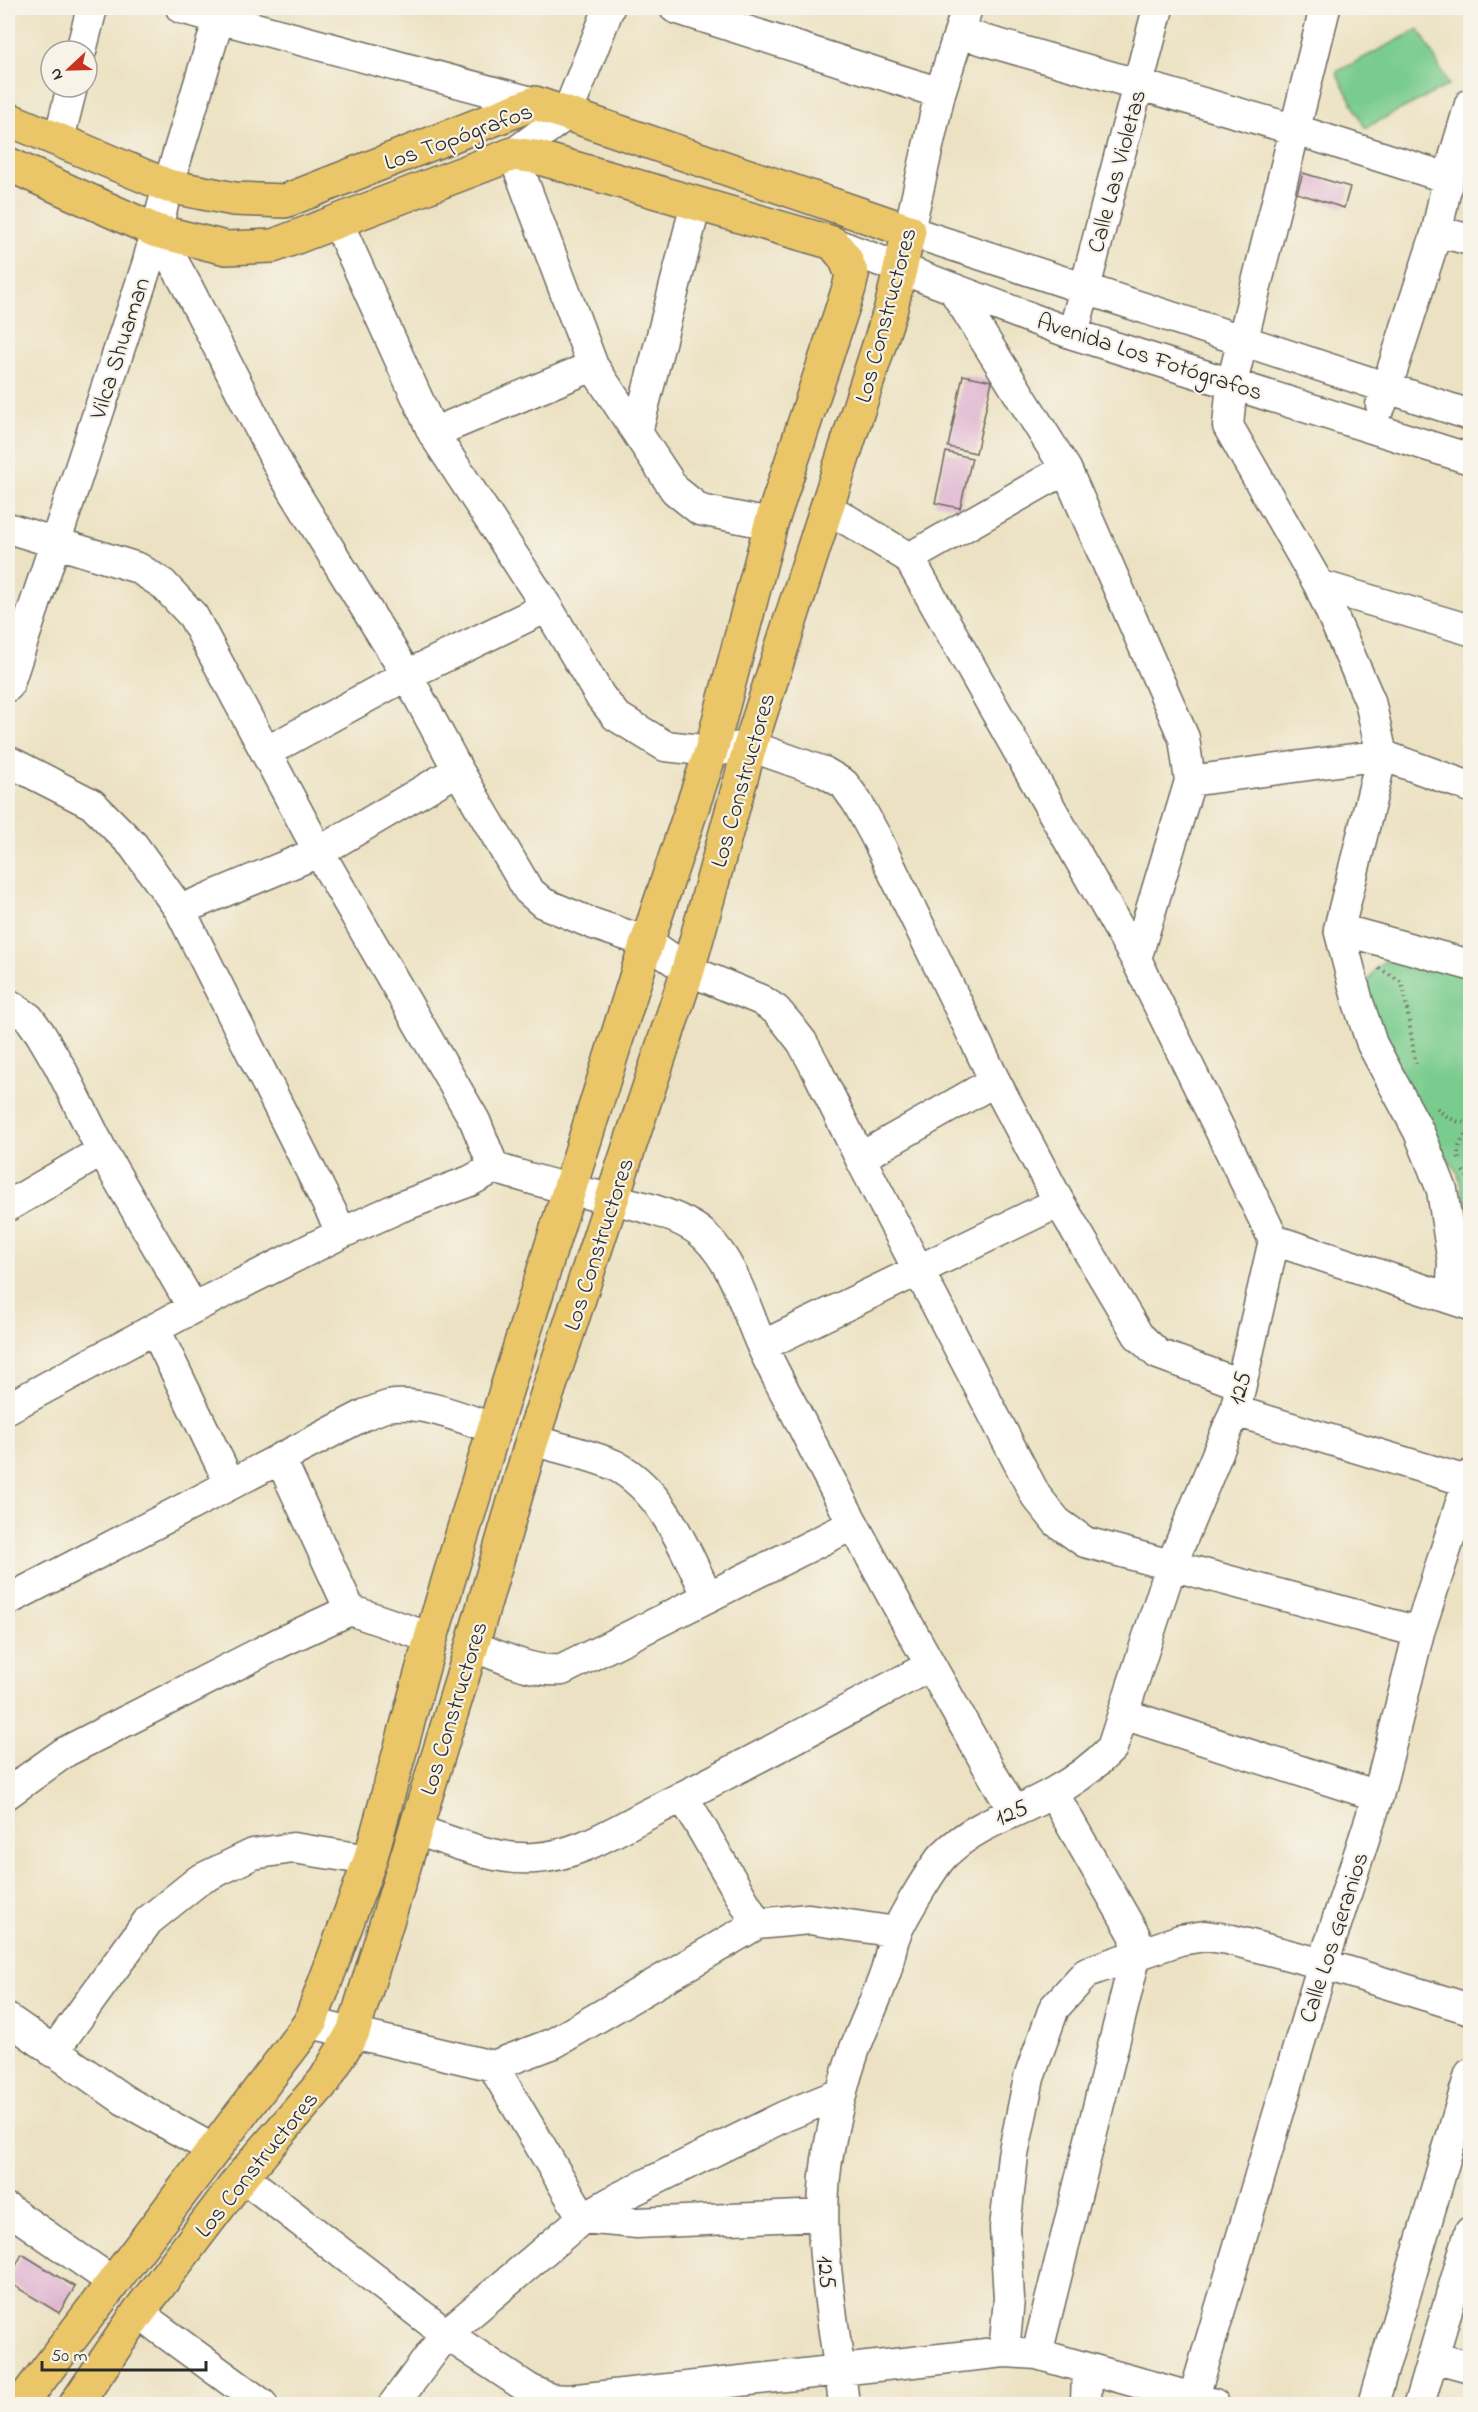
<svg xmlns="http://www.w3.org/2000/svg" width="1478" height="2412" font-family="'Indie Flower',sans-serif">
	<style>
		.green { fill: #79cc8e; stroke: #527c5c; stroke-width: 1.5 }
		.building { fill: #deb2d0 }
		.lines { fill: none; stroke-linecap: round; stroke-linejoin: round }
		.minor-casing { stroke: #6f6b60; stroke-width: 33 }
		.major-casing { stroke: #6f6b60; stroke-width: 36 }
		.path { stroke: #6f6b60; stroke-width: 4; stroke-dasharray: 1.5 4.5; stroke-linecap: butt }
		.minor { stroke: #fff; stroke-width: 30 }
		.major { stroke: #ebc669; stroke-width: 33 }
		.labels { text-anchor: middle; stroke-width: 4.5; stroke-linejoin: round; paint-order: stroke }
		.street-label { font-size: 24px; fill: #2b2b2b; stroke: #f7f3e8 }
	</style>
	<rect width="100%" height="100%" fill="#f7f3e8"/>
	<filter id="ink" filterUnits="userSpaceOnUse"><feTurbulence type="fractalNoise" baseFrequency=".0167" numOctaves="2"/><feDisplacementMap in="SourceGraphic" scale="12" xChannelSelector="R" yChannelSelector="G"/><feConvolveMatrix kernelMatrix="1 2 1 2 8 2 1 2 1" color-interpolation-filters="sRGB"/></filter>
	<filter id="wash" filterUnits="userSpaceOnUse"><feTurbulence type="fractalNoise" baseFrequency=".008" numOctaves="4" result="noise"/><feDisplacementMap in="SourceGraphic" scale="24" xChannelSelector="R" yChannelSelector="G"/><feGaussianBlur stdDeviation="1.35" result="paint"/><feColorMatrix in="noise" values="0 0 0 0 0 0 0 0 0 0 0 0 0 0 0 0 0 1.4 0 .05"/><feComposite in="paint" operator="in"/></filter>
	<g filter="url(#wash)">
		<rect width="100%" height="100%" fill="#ece2c3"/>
		<path class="green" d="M1419,29l30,56 -84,43 -29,-56z
			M1402,956l68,21v299l-4,-14v-51l-8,-38 -15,-21 -72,-134 -5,-33 9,-16 11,-9z"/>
		<g id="blocks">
			<path class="building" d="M1303,173l47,14 -6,21 -47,-15z
				M963,375l29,6 -16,72 -28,-6z
				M946,452l26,6 -12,50 -25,-5z
				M22,2254l53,33 -16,26 -51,-31z"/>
		</g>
	</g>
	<g filter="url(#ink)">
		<use href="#blocks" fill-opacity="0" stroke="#6f6b60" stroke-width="1.5"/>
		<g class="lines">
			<defs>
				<path id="minor" d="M181,8l354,95
					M609,8l-42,106 -54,40 80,212 82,124 25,20 71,14
					M675,8l265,85
					M967,8l-27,85 -31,138 561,184
					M1325,8l-93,375 -4,43 91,159 51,116 12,54 -43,174 19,73 14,42 47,88 23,58 11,73 -2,35
					M959,33l334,96 155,49
					M81,51l11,-43
					M59,139l13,-52
					M338,223l95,210 114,174 53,89 16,20 49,30 46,5 39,-5 74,26 20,12 13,18 19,35 119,244 64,121 79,133 20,19 82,30
					M156,231l31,55 95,186 125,203 51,95 70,120 15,13 48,20 56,19 41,28 73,30 15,10 12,14 14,18 13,24 45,92 176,338 21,26 28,20 334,90
					M1437,231l33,9
					M833,243l240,91 397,125
					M953,289l113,180 118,269 6,43 -54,178 138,281 196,65
					M1073,334l85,-326
					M1381,405l56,-174 11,-53 22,-74
					M637,432l59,-228
					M433,433l160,-67
					M828,508l81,50 227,401
					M8,528l130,40 25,16 30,32 126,236 156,269 19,47c25,7 50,15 75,21 39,11 106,19 136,47 30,29 40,72 56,108 11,25 25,49 37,73 67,134 141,265 216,395
					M909,558l157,-89
					M1319,585l151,45
					M8,686l139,-421 21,-79 54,-178
					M266,752l141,-77 140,-68
					M8,761l84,43 41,41 47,65 162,323
					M1190,781l192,-26 88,32
					M180,910l139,-58 139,-82
					M1339,929l131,36
					M8,1004l21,14 11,15 20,34 42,84 91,157
					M860,1158l135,-77
					M8,1206l94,-55
					M155,1329l75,155
					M762,1346l297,-144
					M8,1408l185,-100 149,-75 58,-26 70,-26 24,-13
					M1235,1411l235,71
					M532,1440c23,7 64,16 84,26 48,26 69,84 92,131
					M280,1458l70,152
					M8,1600l358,-186c7,-2 15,-6 22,-8 32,-6 76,12 106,23
					M472,1646c29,10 59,27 90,24l290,-145
					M1123,1714l255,82
					M8,1793l57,-41 216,-110 69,-32 81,28
					M683,1796l74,128
					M416,1830c38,12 79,31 119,28 42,-2 81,-28 117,-46 94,-47 186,-97 278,-146
					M8,2019l116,81 90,50
					M310,2023l183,43 61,-23 203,-119 52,-5 87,13
					M53,2052l95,-131 51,-41 54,-26 40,-6 77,12
					M493,2066l90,152
					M242,2176l204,158 83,55 21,10 18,1 436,-48 33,2 177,50
					M8,2209l105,73
					M583,2218l54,5 185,-8
					M138,2313l124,91
					M1004,2352l5,-53 -4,-71 8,-73 16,-77 25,-70 33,-36 93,-32 25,-4 23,3 95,25 147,45
					M1037,2354l99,-400 -1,-18 -82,-143
					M1433,2357l37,10
					M1193,2400l130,-436 55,-168 41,-164 51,-157
					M394,2404l52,-70 137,-116 35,-20 167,-82 57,-23
					M844,2404c-10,-86 -32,-175 -14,-261 6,-31 14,-63 24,-92 10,-27 23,-53 32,-80 4,-13 5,-28 11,-40 6,-14 37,-67 48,-77 34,-33 70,-39 109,-62 22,-12 40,-26 58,-44l59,-182 64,-155 39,-171
					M1086,2404l1,-35
					M1373,2404l97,-330
					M1419,2404l51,-172"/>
				<path id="major" d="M8,119l160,67 66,13 51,2 250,-98 374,128 -18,77 -141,438 -62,224 -156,470 -60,206 -119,386 -28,48 -83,96 -104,137 -62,91
					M8,164l148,67 70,17 47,-2 240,-92 23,3 297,86 12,15 7,17 -3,13 -78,236 -60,227 -64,191 -153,487 -63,209 -61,222 -60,163 -289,381"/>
			</defs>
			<use href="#minor" class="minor-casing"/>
			<use href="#major" class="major-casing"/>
			<path class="path" d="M1379,968l21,13 4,8 12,78
				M1437,1108c9,10 20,15 33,15
				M1459,1159c-3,-12 4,-22 11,-31
				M1463,1171l7,9"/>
			<use href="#minor" class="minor"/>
			<use href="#major" class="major"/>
		</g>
	</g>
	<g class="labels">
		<g class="street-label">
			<text transform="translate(458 136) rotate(-20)" y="8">Los Topógrafos</text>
			<text transform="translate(1116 171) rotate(-75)" y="8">Calle Las Violetas</text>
			<text transform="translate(885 315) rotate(-75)" y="8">Los Constructores</text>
			<text transform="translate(119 348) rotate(-72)" y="8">Vilca Shuaman</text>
			<text transform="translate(1150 356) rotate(18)" y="8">Avenida Los Fotógrafos</text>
			<text transform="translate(742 780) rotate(-74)" y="8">Los Constructores</text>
			<text transform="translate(598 1244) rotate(-72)" y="8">Los Constructores</text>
			<text transform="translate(1239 1388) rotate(-77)" y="8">125</text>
			<text transform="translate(453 1708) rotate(-73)" y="8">Los Constructores</text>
			<text transform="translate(1011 1812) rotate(-24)" y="8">125</text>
			<text transform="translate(1333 1937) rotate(-72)" y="8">Calle Los Geranios</text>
			<text transform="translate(256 2164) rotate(-51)" y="8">Los Constructores</text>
			<text transform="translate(827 2272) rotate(83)" y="8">125</text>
		</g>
	</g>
	<rect width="1478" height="2412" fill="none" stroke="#f7f3e8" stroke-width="30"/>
	<g transform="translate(69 69) rotate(248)"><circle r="28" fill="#f7f3e8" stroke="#a5a39c" stroke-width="1.5"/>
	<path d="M0-4.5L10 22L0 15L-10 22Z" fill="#c8321e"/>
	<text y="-9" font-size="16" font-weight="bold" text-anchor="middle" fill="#2b2b2b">N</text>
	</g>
	<path d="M42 2361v9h164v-9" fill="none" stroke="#2b2b2b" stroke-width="3"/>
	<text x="51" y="2361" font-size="18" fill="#2b2b2b" stroke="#f7f3e8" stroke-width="4.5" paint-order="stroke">50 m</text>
</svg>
